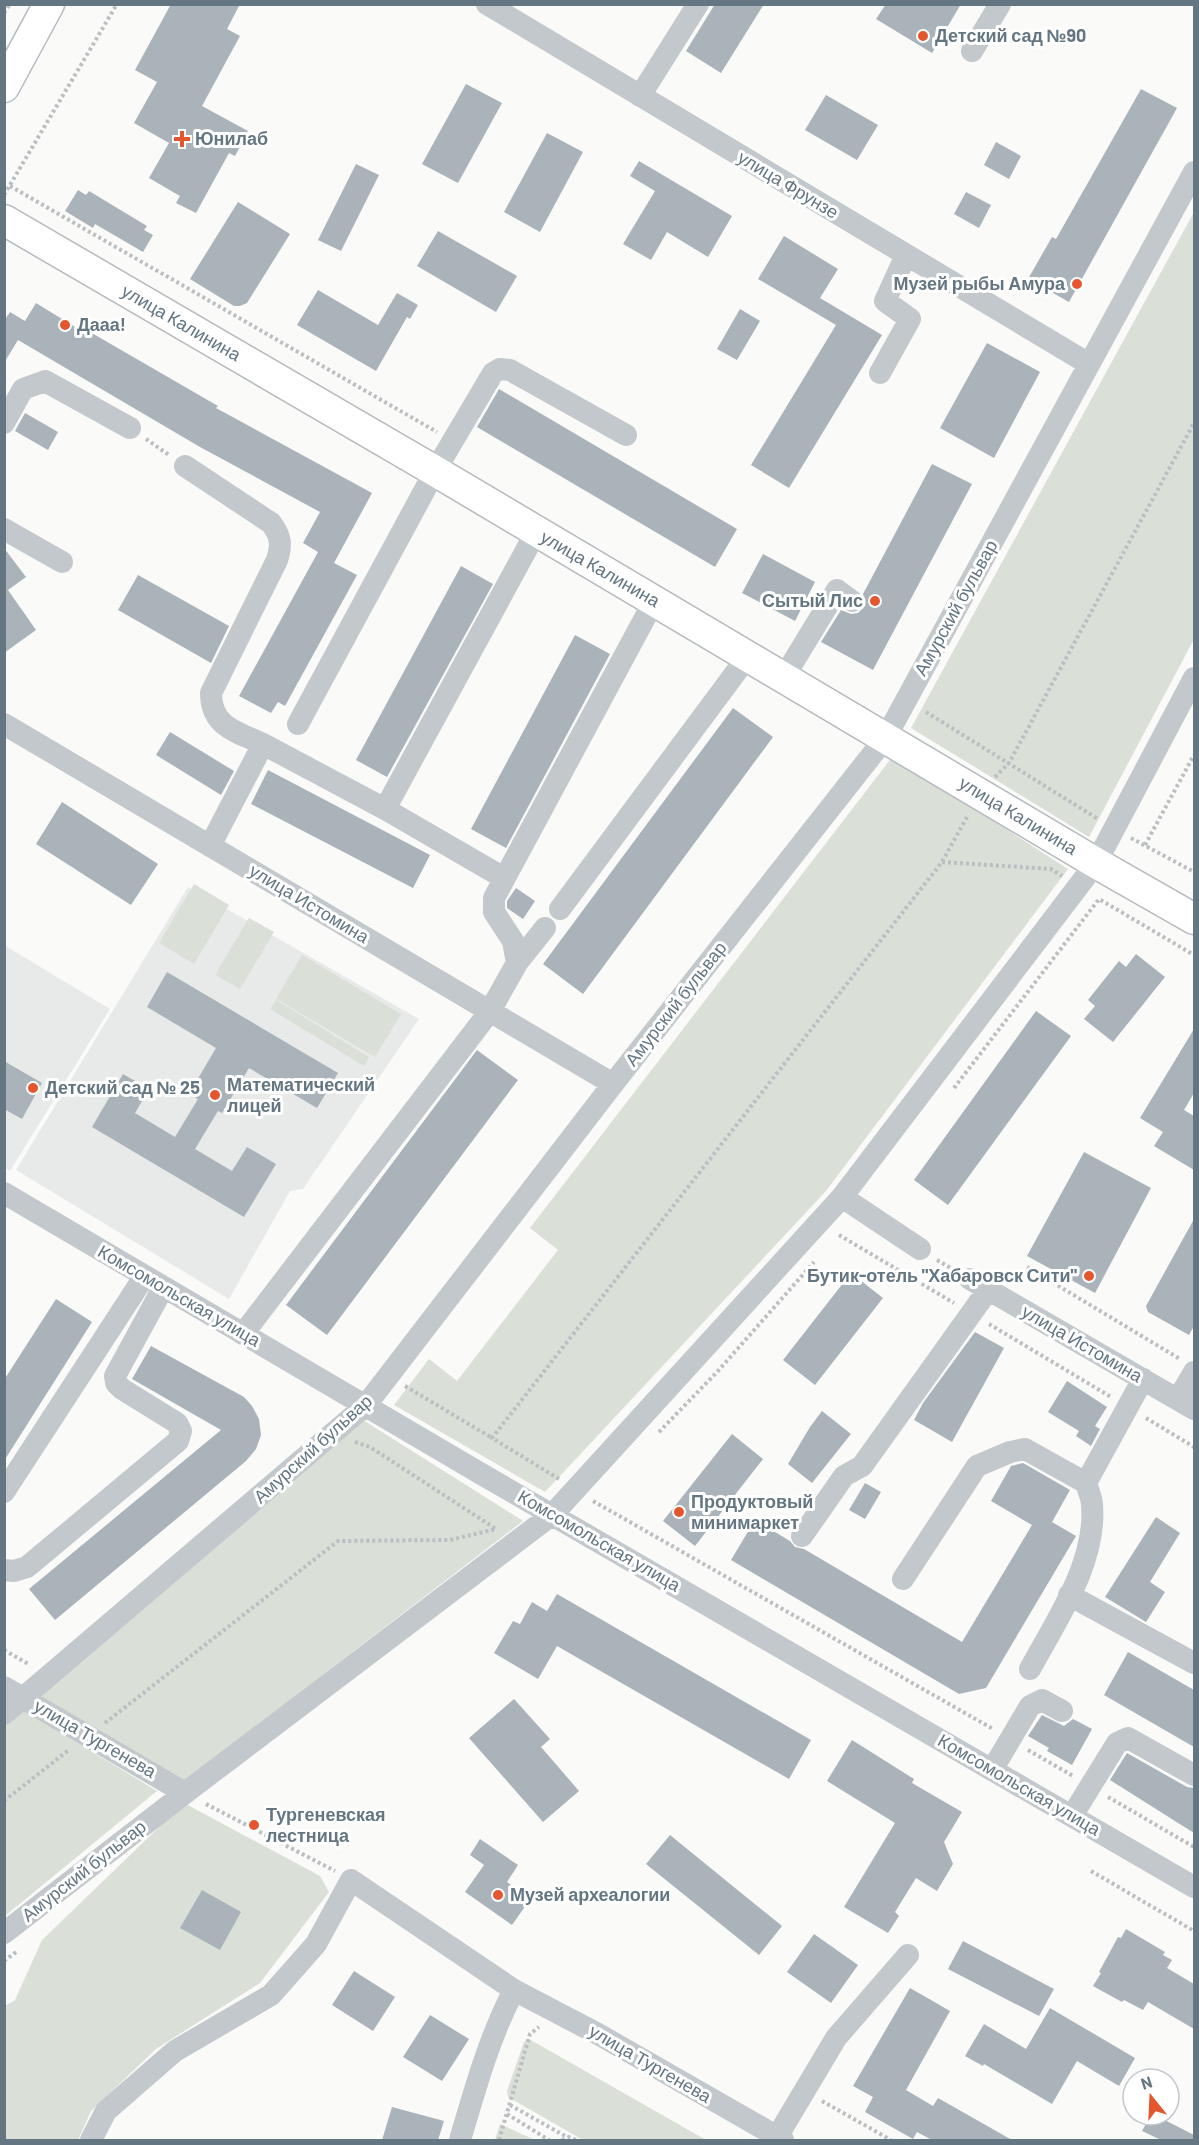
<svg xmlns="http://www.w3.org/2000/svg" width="1199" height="2145" font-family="Barlow,sans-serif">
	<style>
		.built { fill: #e8e9e9 }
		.green { fill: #dadfd7 }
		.building { fill: #aab3b9 }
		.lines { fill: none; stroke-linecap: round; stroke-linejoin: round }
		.major-casing { stroke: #b5babe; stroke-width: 33 }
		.path { stroke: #bbbfc2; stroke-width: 4; stroke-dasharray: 3 3; stroke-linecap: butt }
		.minor { stroke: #c3c8cc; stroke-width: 22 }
		.major { stroke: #fff; stroke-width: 30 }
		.poi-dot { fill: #e4572e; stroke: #fff; stroke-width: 2 }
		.labels { text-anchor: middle; stroke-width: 6; stroke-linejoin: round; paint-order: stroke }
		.poi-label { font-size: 18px; font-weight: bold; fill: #657683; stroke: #fff; text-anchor: start }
		.street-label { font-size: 18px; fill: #657683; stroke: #fff }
	</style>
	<rect width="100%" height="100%" fill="#fafaf8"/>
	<path class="built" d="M188,887l231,132 -116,170 -13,2 -61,108 -213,-129z
		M4,945l106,64 -100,162 -6,-4z"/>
	<path class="green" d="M1194,212v427l-105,198 -178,-109z
		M893,756l175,113 -242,322 -281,301 -151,-87 35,-46 28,22 101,-131 -28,-22z
		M194,884l35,21 -35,59 -35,-21z
		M249,918l25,14 -34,57 -25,-14z
		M302,955l99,59 -26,43 -99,-58z
		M276,1000l93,57 -5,9 -94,-57z
		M363,1420l160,101 -340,261 -143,-86z
		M23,1710l134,81 -152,125v-191z
		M184,1803l136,73 9,16 -69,91 -104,66 -65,62 -13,29h-73v-134l10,-6 27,-60z
		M528,2039h1l177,101h-123l-75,-43 -1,-6 17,-49z
		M500,2124l35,16h-40z"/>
	<path class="building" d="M171,4h69l-13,25 13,7 -38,70 46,25 -13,25 -6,-3 -33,60 -20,-10 4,-7 -31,-18 20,-35 -35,-20 23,-41 -22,-12z
		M715,4h49l-43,69 -35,-22z
		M886,4h75l-29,49 -56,-34z
		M466,84l36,19 -44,80 -36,-19z
		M1141,89l36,19 -108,194 -41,-23 24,-42 4,2z
		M826,95l52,30 -21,35 -52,-30z
		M547,133l36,19 -43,80 -36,-20z
		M996,142l25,14 -12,23 -25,-14z
		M639,161l93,55 -24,41 -41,-25 -16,28 -28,-16 32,-53 -25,-15z
		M356,164l23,11 -38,76 -23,-11z
		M78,190l8,5 3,-4 58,35 -3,4 9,5 -10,17 -48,-28 -2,4 -28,-17z
		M966,192l25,13 -12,23 -25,-14z
		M238,202l52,32 -43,69 -7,3h-6l-44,-27z
		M438,231l79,45 -21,36 -79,-46z
		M784,236l54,33 -18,29 62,37 -93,153 -38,-23 85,-140 -78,-46z
		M318,290l60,35 19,-32 21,12 -8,14 -3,-2 -31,54 -79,-46z
		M36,303l52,32 2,-3 128,74 -2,2 156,85 -38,70 23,12 -72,131 -7,-4 -7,11 -32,-17 79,-144 -15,-9 17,-31 -120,-65 -182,-107 -14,23v-42l6,-9 15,9z
		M740,309l20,12 -23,39 -20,-11z
		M987,343l53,29 -46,86 -54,-30z
		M499,389l238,140 -22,38 -238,-140z
		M25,413l33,19 -10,18 -33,-19z
		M932,464l40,20 -99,186 -52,-28 20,-32 10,4 7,-1 5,-5 2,-6 -2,-8z
		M4,548l22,29 -18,13 28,40 -32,23z
		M763,554l52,28 -20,39 -53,-28z
		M461,566l32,18 -106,193 -31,-17z
		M138,575l91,51 -18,37 -93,-53z
		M575,635l35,19 -104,194 -35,-19z
		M733,708l40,29 -190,257 -40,-30z
		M170,732l64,39 -13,24 -65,-40z
		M268,770l162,85 -17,33 -162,-84z
		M62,802l96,62 -27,41 -95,-61z
		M516,888l19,13 -12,18 -16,-11v-7z
		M1136,954l29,23 -52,65 -29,-23 11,-13 -7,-6 31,-39 7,6z
		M167,972l171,101 -21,35 -68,-40 -27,45 -4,-2 -23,38 37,22 15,-24 29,17 -32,53 -152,-90 31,-53 26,15 -14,24 40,24 23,-38 -9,-5 27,-46 -69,-41z
		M1036,1011l35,25 -123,169 -34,-25z
		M1194,1029v64l-10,17 10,6v54l-40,-24 9,-14 -23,-14z
		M477,1050l41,30 -191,255 -41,-30z
		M4,1061l38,22 -20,36 -18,-10z
		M1084,1152l67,36 -56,105 -68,-37z
		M1194,1219v107l-5,9 -41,-23 -2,-6z
		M851,1273l32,25 -68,87 -32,-25z
		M56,1299l36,23 -88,139v-81z
		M975,1332l29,16 -52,94 -38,-22 9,-17z
		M151,1346l93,51 8,9 7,13 2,16 -5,14 -10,12 -191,159 -26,-31 192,-159 -89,-51z
		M1067,1381l40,26 -12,19 5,3 -9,17 -15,-10 3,-5 -31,-19z
		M822,1411l29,23 -39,49 -24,-19 22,-37z
		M732,1434l31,25 -68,87 -32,-25z
		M1023,1463l47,27 -18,32 24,14 -90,152 -27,6 -228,-134 24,-40 35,21 5,6 9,2 158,93 70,-117 -41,-24 20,-35z
		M865,1483l16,9 -16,27 -16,-9z
		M1156,1517l24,16 -30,49 15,10 -19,30 -41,-25z
		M557,1594l254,146 -22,39 -232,-133 -19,33 -44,-26 19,-32 7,3 12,-22 15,9z
		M1128,1652l66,38v57l-90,-52z
		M514,1699l36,40 -9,8 38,44 -36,31 -74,-84z
		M1042,1715l22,11 9,-7 19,10 -20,36 -25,-14 2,-3 -21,-12z
		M852,1740l62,39 -2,4 50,29 -18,30 9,22 -16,27 -21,-13 -21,34 4,4 -11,17 -44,-26 51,-84 -68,-42z
		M1127,1753l60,34 7,1v45l-84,-53z
		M670,1835l112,91 -23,29 -113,-91z
		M480,1839l38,26 -11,17 24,16 -19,27 -47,-33 19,-27 -14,-10z
		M202,1890l39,22 -21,38 -40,-22z
		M1126,1929l39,23 -2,3 9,5 -5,8 27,16v45l-46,-27 -5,8 -19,-10 -2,2 -29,-16 8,-13 -2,-1 19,-35 3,1z
		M814,1934l44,31 -27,38 -44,-31z
		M963,1941l91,48 -15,27 -91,-47z
		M354,1971l41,26 -22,34 -41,-26z
		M910,1988l40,23 -44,79 27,16 5,-8 74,42h-80l-15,-8 -4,7 -48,-27 8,-15 -20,-11z
		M1050,2008l85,50 -16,28 -42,-25 -25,43 -68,-40 -1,2 -18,-10 19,-32 42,25z
		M430,2015l39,24 -27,42 -39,-24z
		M392,2107l52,14 -6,19h-56z
		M1151,2115h4l39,20v5h-33l-19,-9z"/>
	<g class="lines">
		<defs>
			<path id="major" d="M4,87l45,-83
				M4,220l431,251 661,392 98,56"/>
		</defs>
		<use href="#major" class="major-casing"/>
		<path class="path" d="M4,13l6,-9
			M10,186l427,246
			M4,195l113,-191
			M146,439l23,16
			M926,712l172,107
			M995,777l14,-14 185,-340
			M1131,838l63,34
			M1145,845l49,-90
			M942,862l109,7 11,7
			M954,1088l145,-189 95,56
			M839,1235l115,68
			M937,1260l17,10
			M1027,1267l153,92
			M989,1324l122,73
			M405,1386l87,52
			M1146,1418l48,29
			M659,1432l59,-61 96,-109
			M355,1442l15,5 126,82
			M559,1479l-67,-41 450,-576 26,-47
			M593,1501l400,228
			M4,1650l26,15
			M105,1723l233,-182 112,-1 46,-11
			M1028,1750l45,26
			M1108,1797l86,50
			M4,1801l66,-52
			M206,1804l129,67
			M1091,1871l103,60
			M4,1961l12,-9
			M822,2101l69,39
			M510,2105l57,32
			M507,2114l42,26
			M499,2140l31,-106 9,-7
			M562,2140l7,-3 7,3"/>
		<path class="minor" d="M487,4l602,360
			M972,51l28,-47
			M640,96l58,-92
			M880,373l30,-54 -25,-18 21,-46
			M4,423l19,-34 22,-8 85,47
			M185,466l86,57c10,13 11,22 6,37l-66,133c0,34 26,39 52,51
			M4,529l58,33
			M784,677l53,-87 15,11
			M4,724l609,360
			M298,724l137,-253 58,-98 7,-4 10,1 116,65
			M210,846l53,-102 122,65
			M504,878l-119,-69 151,-277
			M560,909l188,-253
			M517,963l28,-35
			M4,1193l474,279 716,415
			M842,1197l78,52
			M970,1279l224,130
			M243,1334l247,-323 27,-48 -4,-22 -19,-29v-14l160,-297
			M1178,1399l16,-27
			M4,1492l140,-215
			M802,1536l42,-60 18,-10 126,-176
			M4,1570l10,1 13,-4 151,-126 3,-10 -4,-8 -55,-34 -6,-6 -1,-7 48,-88
			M903,1579l74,-113 33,-14 15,-3 61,34
			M1069,1595l125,68
			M1030,1669c26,-48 67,-107 62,-164 0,-7 -4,-15 -6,-22l57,-104
			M4,1687l181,106
			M4,1714l362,-309 247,-321 273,-347 308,-565
			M992,1770l38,-64 12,-6 20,11
			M1072,1816l45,-73 11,-5 66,37
			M4,1933l181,-140 368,-279 289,-317 254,-334 98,-185
			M777,2137l59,-99 72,-83
			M91,2140l15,-29 69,-60 96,-56 45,-51 35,-64 163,110 84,44 185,106
			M460,2140c15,-51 29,-102 54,-150"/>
		<use href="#major" class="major"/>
	</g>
	<g class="poi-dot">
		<circle cx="923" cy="36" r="6"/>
		<path d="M179 130h6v6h6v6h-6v6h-6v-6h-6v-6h6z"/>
		<circle cx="1077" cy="284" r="6"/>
		<circle cx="65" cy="325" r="6"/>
		<circle cx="875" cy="601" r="6"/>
		<circle cx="33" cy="1088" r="6"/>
		<circle cx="215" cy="1095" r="6"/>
		<circle cx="1089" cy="1276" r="6"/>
		<circle cx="679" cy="1512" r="6"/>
		<circle cx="254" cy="1825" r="6"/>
		<circle cx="498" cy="1895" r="6"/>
	</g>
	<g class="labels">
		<g class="poi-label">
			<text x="935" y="42">Детский сад №90</text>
			<text x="195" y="145">Юнилаб</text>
			<text x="1065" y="290" text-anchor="end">Музей рыбы Амура</text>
			<text x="77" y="331">Дааа!</text>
			<text x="863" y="607" text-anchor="end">Сытый Лис</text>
			<text x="227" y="1091">Математический<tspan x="227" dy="21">лицей</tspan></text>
			<text x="45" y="1094">Детский сад № 25</text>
			<text x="1077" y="1282" text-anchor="end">Бутик-отель "Хабаровск Сити"</text>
			<text x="691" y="1508">Продуктовый<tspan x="691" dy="21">минимаркет</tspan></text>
			<text x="266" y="1821">Тургеневская<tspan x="266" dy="21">лестница</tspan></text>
			<text x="510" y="1901">Музей археалогии</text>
		</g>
		<g class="street-label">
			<text transform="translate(788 185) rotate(31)" y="6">улица Фрунзе</text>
			<text transform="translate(181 323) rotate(30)" y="6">улица Калинина</text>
			<text transform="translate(600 569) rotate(30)" y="6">улица Калинина</text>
			<text transform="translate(956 608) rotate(-61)" y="6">Амурский бульвар</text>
			<text transform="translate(1018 816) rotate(31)" y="6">улица Калинина</text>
			<text transform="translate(309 904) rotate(31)" y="6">улица Истомина</text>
			<text transform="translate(676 1004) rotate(-52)" y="6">Амурский бульвар</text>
			<text transform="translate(179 1296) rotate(30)" y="6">Комсомольская улица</text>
			<text transform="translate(1082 1344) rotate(30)" y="6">улица Истомина</text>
			<text transform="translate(313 1449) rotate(-42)" y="6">Амурский бульвар</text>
			<text transform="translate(599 1541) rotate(30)" y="6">Комсомольская улица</text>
			<text transform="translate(95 1739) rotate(30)" y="6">улица Тургенева</text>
			<text transform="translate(1019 1785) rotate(30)" y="6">Комсомольская улица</text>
			<text transform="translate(84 1871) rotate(-38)" y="6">Амурский бульвар</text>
			<text transform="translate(650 2064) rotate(30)" y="6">улица Тургенева</text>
		</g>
	</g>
	<rect width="1199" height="2145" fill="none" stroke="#657683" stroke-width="12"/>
	<g transform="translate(1151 2097) rotate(342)"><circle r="28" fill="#ffffff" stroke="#c1c8cd" stroke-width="1.5"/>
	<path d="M0-4.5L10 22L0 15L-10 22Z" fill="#e4572e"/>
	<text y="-9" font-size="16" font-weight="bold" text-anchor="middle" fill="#657683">N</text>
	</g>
</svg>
